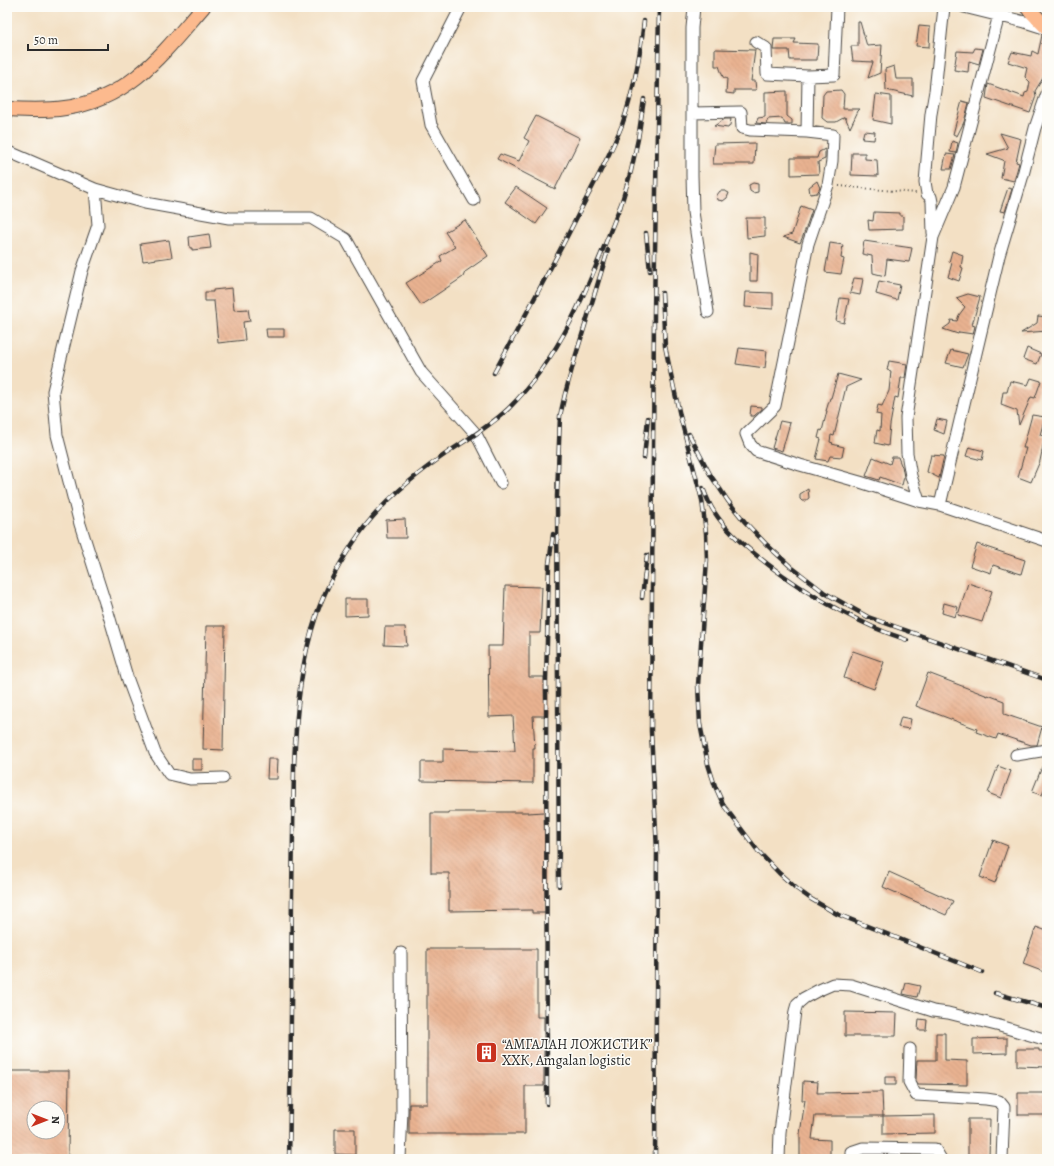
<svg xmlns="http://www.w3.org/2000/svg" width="1054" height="1166" font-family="Alegreya,serif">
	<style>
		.park { fill: url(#park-dots); stroke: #5e7851 }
		.building { fill: url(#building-back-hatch); fill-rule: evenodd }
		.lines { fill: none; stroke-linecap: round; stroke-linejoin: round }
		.minor-casing { stroke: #494642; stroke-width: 13 }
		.major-casing { stroke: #494642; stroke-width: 16 }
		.path { stroke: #494642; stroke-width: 2; stroke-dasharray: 1 3; stroke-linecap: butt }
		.minor { stroke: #fff; stroke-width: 11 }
		.major { stroke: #fcba8e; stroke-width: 14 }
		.rail-casing { stroke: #2b2b2b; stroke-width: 4.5 }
		.rail { stroke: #fdfcf7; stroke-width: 3; stroke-dasharray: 9; stroke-linecap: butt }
		.labels { text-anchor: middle; stroke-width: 3; stroke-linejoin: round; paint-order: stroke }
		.poi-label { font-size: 14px; fill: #2b2b2b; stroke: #fdfcf7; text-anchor: start }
	</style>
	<defs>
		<pattern id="park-dots" width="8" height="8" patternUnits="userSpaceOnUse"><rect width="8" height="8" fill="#91c677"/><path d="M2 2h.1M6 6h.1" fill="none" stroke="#77a162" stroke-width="1.8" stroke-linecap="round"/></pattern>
		<pattern id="building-back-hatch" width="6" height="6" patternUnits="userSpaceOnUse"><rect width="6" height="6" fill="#e9b291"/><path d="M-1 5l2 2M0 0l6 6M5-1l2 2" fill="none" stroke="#c8997d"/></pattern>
	</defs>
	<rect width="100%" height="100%" fill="#fdfcf7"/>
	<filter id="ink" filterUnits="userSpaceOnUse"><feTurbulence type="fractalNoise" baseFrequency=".025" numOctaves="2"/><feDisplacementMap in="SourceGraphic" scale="8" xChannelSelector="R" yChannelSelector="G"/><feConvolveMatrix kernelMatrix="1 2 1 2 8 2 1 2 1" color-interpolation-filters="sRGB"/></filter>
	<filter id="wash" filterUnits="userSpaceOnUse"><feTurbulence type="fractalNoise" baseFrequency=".012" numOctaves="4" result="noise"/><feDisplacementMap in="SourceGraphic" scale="16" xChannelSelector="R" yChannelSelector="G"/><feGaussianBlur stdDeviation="0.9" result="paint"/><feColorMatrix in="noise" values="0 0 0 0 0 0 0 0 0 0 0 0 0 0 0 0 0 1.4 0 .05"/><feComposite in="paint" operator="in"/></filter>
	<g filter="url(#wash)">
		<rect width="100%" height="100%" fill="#f3e0c4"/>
		<path class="park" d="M864,1155h66l3,1 2,3h-75l1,-3z"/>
		<g id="blocks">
			<path class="building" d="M858,22h2l7,24 15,-1 -2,28 -12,5 5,-16 -20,-1 -2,-15h7z
				M919,26l11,1 -1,20 -13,-1z
				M1042,35l5,1v28l-4,14 -8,13 1,5 -6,17 -44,-15 2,-14 36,13 1,-4 3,-1 2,-10 -5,-5 2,-9 -19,-6 4,-10 19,4 1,-5 6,3z
				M774,39h22l-2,4 24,1 -1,16h-27l-1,-10h-16z
				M975,48l8,1 -4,15 -10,-3 -1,11 -14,-2 3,-19 16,1z
				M715,49l40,1 -4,31h4l1,9h-22v4l-8,-1 1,-14 -4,-2 -4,-11h-4z
				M894,66l2,13h17v17l-27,-6 -1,-21z
				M841,90l3,4 -1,15h17l-2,2 -8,17 -5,-11 -9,5h-9l-5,-4 1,-23 3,-4z
				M787,91v25l5,4v4h-7l-3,-6 -14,1 -2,5 -10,-1 2,-5 7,-1v-25z
				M876,94l15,2v28l-18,-4z
				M962,101l7,2 -5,19 -7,14 -4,-2z
				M536,116l44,22 -25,51 -58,-30 3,-5 19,7 10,-20 -5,-3z
				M725,119h6l-1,6 -2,3 -14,-2z
				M864,131l11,1 -1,8 -12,-1z
				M1000,133l21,6 -5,23 3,1 -5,18 -13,-3 3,-17 -1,-1 -16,-6 21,-6z
				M952,141l6,2 -2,10 -6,-1z
				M755,143l-1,21h-41l2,-20z
				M825,149v10l-7,3 1,12 -28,1v-17h26l2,-6z
				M852,153h13v6l12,1 1,16 -27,-1z
				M946,154l9,1 -4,14h-8z
				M817,181l3,7 -3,5 -7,1 -1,-7z
				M753,183l5,1v8l-5,1 -3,-2 -1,-6z
				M516,187l31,21 -11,16 -31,-22z
				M1008,188l4,1 -7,23 -5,-1z
				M720,191h5l4,2 -2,5 -4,3 -5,-1 -1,-5z
				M801,206l11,4 -9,26 -3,7 -17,-6 9,-3z
				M874,212l26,1v3h3v13l-34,1 -1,-10 5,1z
				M746,218h19v18l-18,2z
				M465,220l23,36 -23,16 -2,5 -42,28 -15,-22 36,-22 -2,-5 15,-9 -10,-15z
				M209,234l2,14 -19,2v-2h-2l-1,-11z
				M169,240l3,17 -29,4 -3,-17z
				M864,241l48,7 -3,14 -22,-3 -2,17 -12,-3 -1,-17 -10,-2z
				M830,243l13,2 -2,13 3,1 -3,15 -16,-2z
				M952,251l11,4 -2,12 2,1 -4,13 -11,-4 4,-14 -3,-1z
				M750,252l8,2 -1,27h-7z
				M854,278l9,1 -3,16 -10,-2z
				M879,281l21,4 -3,15 -21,-6z
				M232,288l2,22 14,-1 2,12 -7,1 2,18 -27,3 -4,-42h-9v-9h8v-2z
				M746,292l27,1v16l-28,-2z
				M968,294l12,3 -8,28 3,1 -2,8 -14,-2 -1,2 -15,-5 7,-5 1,-4 6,1 2,-6 6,-8 -9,-9z
				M840,298l9,1 -5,24 -8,-2z
				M1038,316l9,1v14l-26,2 16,-10z
				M266,329h18v8h-17z
				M739,348l28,3 -2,17 -29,-4z
				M1027,348l14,6 -4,10 -14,-5z
				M951,350l17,4 -5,13 -17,-4z
				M889,361l18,3 -2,14h-4l-3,20 -3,-1 -5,28 -2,21 -13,-3 2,-13 3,1 1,-16 -5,-1 2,-9 4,1 7,-15 2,-20 -4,-1z
				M838,374l23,6 -15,7 -12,49 -3,-1 -1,7 3,1 -1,1 12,3 -2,10 -12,-1 -2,5 -12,-2 5,-20 -3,-1 2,-8 2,1 5,-20h-1l4,-13h1z
				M1031,378l10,3 -6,17 -4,-1 -12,28 -2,-14 -16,-6 2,-13h4l3,-11 18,4z
				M751,406l11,1v2l-8,7h-4z
				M1032,415l13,2 -5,18 5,1 -5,25 -9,21 -13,-5 8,-29h-3z
				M937,419l10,2 -3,13 -10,-4z
				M780,421l10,2 -8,28 -10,-3z
				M969,447l15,4 -2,9 -16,-4z
				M931,455l13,1 -5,22 -12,-6z
				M873,457l17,7 2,-7h6l3,8 1,1 2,11 -2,8 -22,-8 -1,3 -13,-4z
				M808,489l1,9 -4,3h-3l-2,-2v-5z
				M405,519l1,19h-19l-1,-18z
				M977,544l48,16 -4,14 -28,-9 -2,8 -21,-7z
				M968,583l24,8 -10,31 -24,-7z
				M505,586l37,1 -2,46h-11v44h15l1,39h-12l2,32h-2v35l-112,-2v-19h22v-13l72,2 -2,-35 -24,1 -1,-71h15z
				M345,599h23v16l-23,1z
				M944,603l14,4 -3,10 -13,-4z
				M206,626h19l-2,124 -20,-1z
				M385,627h20l2,19 -23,-1z
				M853,651l31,11 -10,27 -30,-11z
				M928,673l60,23v-1l16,6v13l38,13 -5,18h-6l-33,-11 -2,5 -20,-7 1,-3 -61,-23z
				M901,717l10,2 -2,10 -11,-2z
				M1046,757h1v26l-5,12 -10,-3z
				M192,759h10v11h-10z
				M268,759h10l-1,20h-10z
				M998,766l13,5 -10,27 -13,-5z
				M448,812h80v1l16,-1 2,101h-14v-3l-83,1v-38h-18v-60h17z
				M993,840l15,6 -13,37 -15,-6z
				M889,872l64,29 -7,14 -63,-28z
				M1036,927l11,4v42l-24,-9z
				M427,949h110v68h7v69h-19v48h-116v-30h18z
				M906,983l14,3 -3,11 -14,-3z
				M845,1012l52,1 -1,23h-51z
				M919,1019l8,1 -1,10h-8z
				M936,1033h9v27l22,1v24l-49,-1 -2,-4 1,-20h19z
				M1007,1038v15l-34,1v-15z
				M1017,1049h22v2h8v16l-30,-1z
				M7,1071h62l-1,88h-61zM34,1108h24v24h-24z
				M885,1077h11v8h-11z
				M803,1081l15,1 -1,11 65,-1 1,24h-68l-3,23 18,1v19h-30v-25l5,-34h-3z
				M1018,1093h29v22h-29z
				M935,1115v18l-52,1v-18z
				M968,1119h22l-1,40h-21z
				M335,1129h20v26l-20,-1z"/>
		</g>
	</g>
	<g filter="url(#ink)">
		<use href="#blocks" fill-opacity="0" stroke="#494642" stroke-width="1"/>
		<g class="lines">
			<defs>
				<path id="minor" d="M461,7l-38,74 8,44 43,75
					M694,7l-2,21v147l1,37 15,100
					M964,7l61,15 22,7
					M756,42l10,6 1,26 41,2
					M692,113l49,-1 1,16 8,2 57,2 26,3 -1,26 -4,24 -20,59 -33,162 -29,28 4,10 6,7 44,14 60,17 59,19 21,4 107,36
					M807,132l1,-56 26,-1 3,-68
					M7,151l88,38 50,14 84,15h82l35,21 75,133 55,62 25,49
					M95,189l3,36 -16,46 -29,120 4,44 23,89 27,85 21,71 27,73 14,21 21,5 33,-1
					M933,233l-1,-31 -1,-5 -4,-3 -2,-12 6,-68 4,-23 9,-84
					M919,501l-8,-25 -4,-23 -1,-35 27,-181 21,-50 45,-172
					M940,505l59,-249 24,-81 12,-47 12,-35
					M1016,755l31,-5
					M910,1049l-1,33 7,13 70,4 13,2 5,6 -2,52
					M400,1159l2,-48 -1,-158
					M779,1159l1,-27 15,-121 2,-7 7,-6 13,-7 16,-7 18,1 82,26 15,2 52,13 47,14
					M851,1159v-7l12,-4 72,1 6,10"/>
				<path id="major" d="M1027,7l20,21
					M7,109c20,1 39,2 58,-1 65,-9 98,-55 138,-101"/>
			</defs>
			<use href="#minor" class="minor-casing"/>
			<use href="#major" class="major-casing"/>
			<path class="path" d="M839,186l77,7"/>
			<use href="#minor" class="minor"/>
			<use href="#major" class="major"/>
			<defs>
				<path id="rail" d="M620,208l11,-37 7,-32 6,-40
					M646,233l4,38
					M662,293l3,53 5,24 10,46 22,84 4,33 1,27 -9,125 2,39 8,40 7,22 9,20 34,45 21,22 18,16 14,10 26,15 145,58
					M494,373c30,-55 60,-110 88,-166 14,-27 29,-54 40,-82 12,-34 18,-69 22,-104
					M689,434l22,42 9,13 8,12 17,21 22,23 23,21 35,27 43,24 179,63
					M644,458l4,-40
					M703,488c3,8 7,18 12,25 9,14 22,26 35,37 37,31 79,57 123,77 11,5 23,9 34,13
					M642,598l5,-43
					M559,886l-2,-390 3,-80 5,-22 10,-36 33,-108
					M995,993l52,15
					M547,1104l-1,-424 3,-116 4,-30
					M289,1159c2,-88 2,-176 3,-263 1,-43 1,-86 2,-129 2,-52 6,-104 23,-154 10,-28 26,-56 43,-80 23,-32 55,-58 87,-80 21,-14 43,-27 61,-44 57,-56 84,-132 113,-205
					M655,1159l2,-308 -6,-120 3,-418 5,-306"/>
			</defs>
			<use href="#rail" class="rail-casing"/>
			<use href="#rail" class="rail"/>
		</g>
	</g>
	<defs>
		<symbol id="building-square" viewBox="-11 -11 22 22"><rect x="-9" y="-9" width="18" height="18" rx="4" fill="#c8321e" stroke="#fdfcf7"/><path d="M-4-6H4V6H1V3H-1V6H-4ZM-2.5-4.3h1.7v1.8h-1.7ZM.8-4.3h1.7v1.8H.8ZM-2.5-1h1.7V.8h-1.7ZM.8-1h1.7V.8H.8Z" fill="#fff"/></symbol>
	</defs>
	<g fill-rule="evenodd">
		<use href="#building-square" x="474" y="1040" width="25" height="25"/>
	</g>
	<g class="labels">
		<g class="poi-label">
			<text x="502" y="1049">“АМГАЛАН ЛОЖИСТИК”<tspan x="502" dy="16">ХХК, Amgalan logistic</tspan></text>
		</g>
	</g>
	<rect width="1054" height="1166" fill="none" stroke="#fdfcf7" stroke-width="24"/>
	<g transform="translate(46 1120) rotate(90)"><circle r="19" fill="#fdfcf7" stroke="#a9a8a5"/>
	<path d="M0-3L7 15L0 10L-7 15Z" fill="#c8321e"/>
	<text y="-6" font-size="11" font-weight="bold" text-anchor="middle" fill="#2b2b2b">N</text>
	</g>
	<path d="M28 44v6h80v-6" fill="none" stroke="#2b2b2b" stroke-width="2"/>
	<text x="34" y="44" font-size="12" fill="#2b2b2b" stroke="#fdfcf7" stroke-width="3" paint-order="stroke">50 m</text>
</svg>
